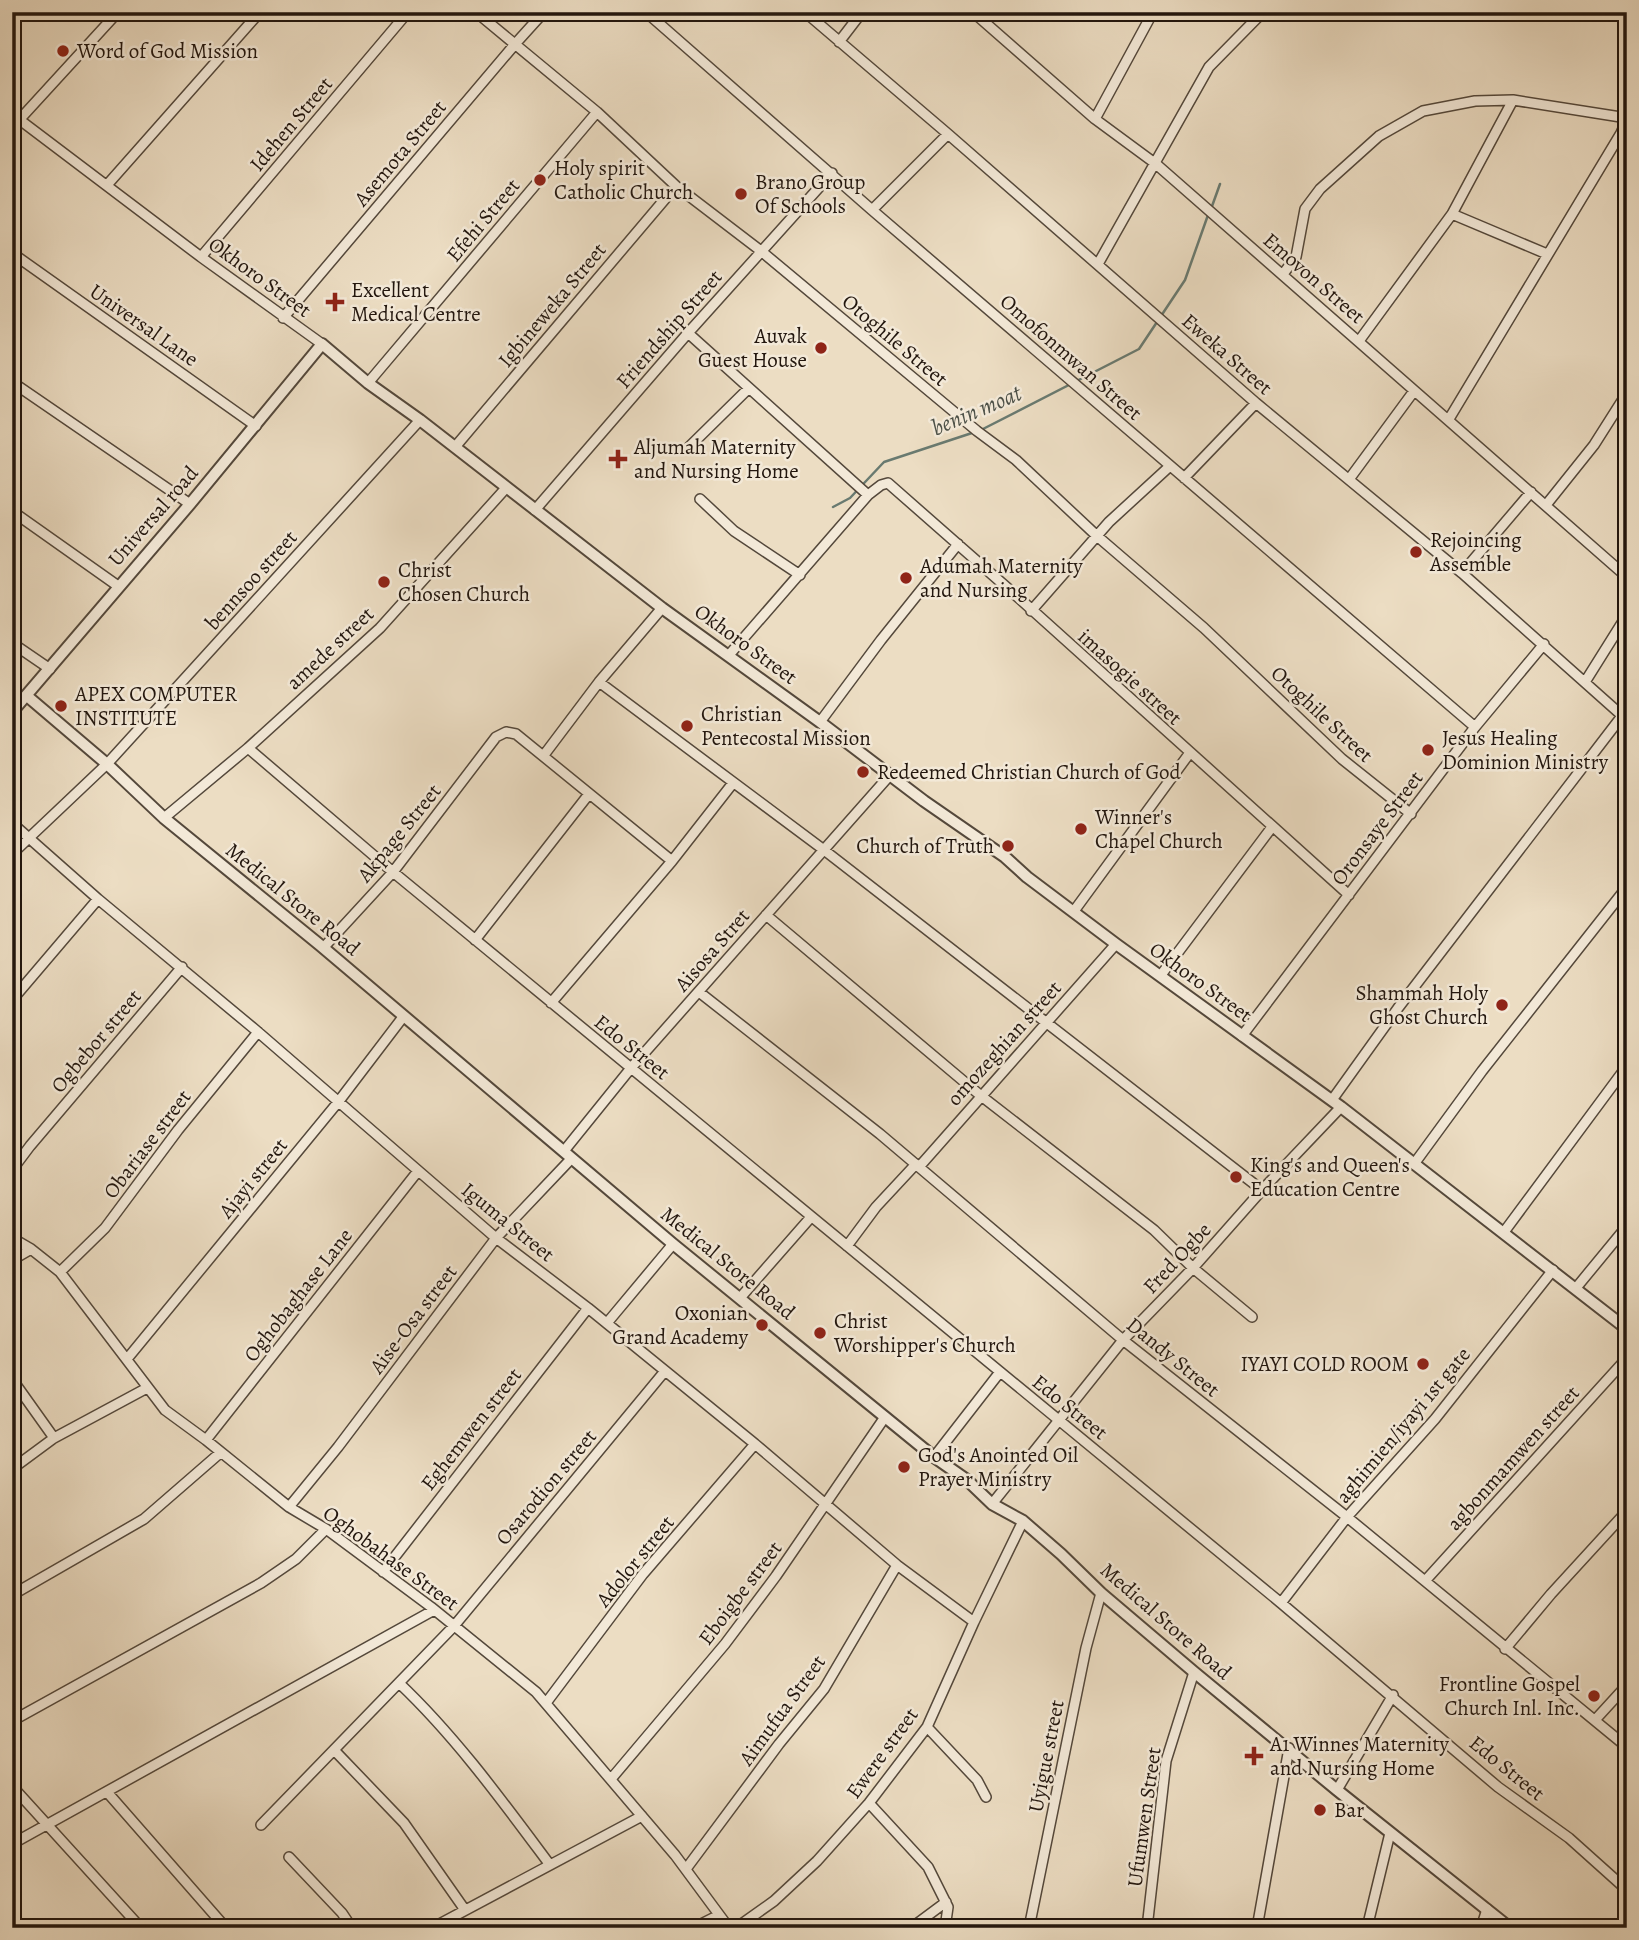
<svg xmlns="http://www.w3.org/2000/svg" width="1639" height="1940" font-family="Alegreya,serif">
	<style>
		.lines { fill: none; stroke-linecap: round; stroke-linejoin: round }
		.stream { stroke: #697a70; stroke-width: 2.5 }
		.minor-casing { stroke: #54483b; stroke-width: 12 }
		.tertiary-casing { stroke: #54483b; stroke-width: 14 }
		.minor { stroke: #f3e9d8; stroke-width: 9 }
		.tertiary { stroke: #f3e9d8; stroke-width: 10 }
		.poi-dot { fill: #8f2418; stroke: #f3e9d8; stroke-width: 2.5 }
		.labels { text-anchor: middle; stroke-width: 5; stroke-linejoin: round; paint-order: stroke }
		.poi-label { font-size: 21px; fill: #22160e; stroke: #f3e9d8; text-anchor: start }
		.street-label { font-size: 21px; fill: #22160e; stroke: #f3e9d8 }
		.water-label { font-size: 23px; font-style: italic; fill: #4c5047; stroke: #f3e9d8 }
	</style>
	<rect width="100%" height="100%" fill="#ecddc3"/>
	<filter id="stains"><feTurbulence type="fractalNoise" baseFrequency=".00286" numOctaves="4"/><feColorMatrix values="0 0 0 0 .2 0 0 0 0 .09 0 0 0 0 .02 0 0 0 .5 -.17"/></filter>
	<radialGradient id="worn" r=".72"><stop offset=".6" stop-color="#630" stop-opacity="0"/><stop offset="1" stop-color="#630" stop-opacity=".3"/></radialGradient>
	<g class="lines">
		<path class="stream" d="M1211,209l9,-25
			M1161,316l24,-36 23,-65
			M981,430l158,-81 18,-27
			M833,507l17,-9 34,-36 91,-30"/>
		<defs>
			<path id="minor" d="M476,12l121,100 79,74 85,65 216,180 39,29 81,76 107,92 138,131 69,55
				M646,12l226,198 603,517
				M805,12l143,122 308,269 206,170 165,147
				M973,12l122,107 61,45 471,413
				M839,42l23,-30
				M12,114l189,143 121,87
				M20,119l98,-107
				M1095,119l58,-107
				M107,185l153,-173
				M872,210l76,-76
				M1452,214l95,40
				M12,253l244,173
				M201,257l207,-245
				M1098,264l111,-197 54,-55
				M1283,274l13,-17 9,-48 15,-20 59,-53 44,-25 52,-10 38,-1 114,18
				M283,318l233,-275 28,-31
				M688,333l180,162
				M1359,341l93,-127 61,-114
				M12,382l178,122
				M368,383l229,-271
				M1449,419l172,-286 6,-14
				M455,447l221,-261
				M689,447l60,-59
				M1184,478l72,-75
				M1350,478l64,-87
				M700,499l34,32 66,44
				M1546,505l48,-60 33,-52
				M535,510l153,-177 144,-160
				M12,511l106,75
				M1462,573l69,-81
				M1031,611l78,-89 61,-56
				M12,643l38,26
				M729,655l139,-160 13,-10 7,-2 132,116 329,296
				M599,682l225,168 438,340
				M1585,682l42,-67
				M820,722l61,-82 77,-96
				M248,748l145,124 888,731 217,184 71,51 58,52
				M544,755l55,-73 63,-74
				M164,818l84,-70 132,-120 126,-140
				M12,823l86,76 160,133 238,206 92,70 167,136 142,121 77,57
				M12,854l95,-90 313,-344
				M1074,911l115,-157
				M766,915l214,180 174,135 39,38 59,49
				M475,940l114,-146
				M324,947l69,-75 103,-135 10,-5 10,2 156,127
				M1161,975l111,-148
				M699,992l181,142 243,206 224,177 280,230
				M12,1000l86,-101
				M551,1003l121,-142 61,-78
				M1242,1036l233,-309 69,-83
				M1332,1100l66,-92 224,-292
				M564,1151l67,-83 259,-293
				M1414,1164l68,-93 145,-184
				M919,1167l197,-223
				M12,1170l18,-24 152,-179
				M1504,1232l123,-166
				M12,1238l19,11 29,23 105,138 41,30 83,67 37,22 105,78 105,85 139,163 54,73
				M847,1246l29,-39 40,-43
				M12,1260l19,-11
				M60,1272l45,-44 73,-98 80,-98
				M1576,1288l51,-62
				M740,1298l71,-81
				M607,1323l66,-79
				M127,1359l212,-258 64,-84
				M12,1379l42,59
				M206,1440l212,-269
				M934,1457l66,-85
				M12,1469l42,-31 93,-50
				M992,1504l131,-164 70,-72 69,-78 79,-83
				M289,1507l49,-60 158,-209 75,-79
				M383,1572l205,-264
				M1425,1581l202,-223
				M12,1595l132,-76 76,-66
				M1281,1603l66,-86 88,-98 118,-149
				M1505,1649l46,-55 76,-83
				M399,1683c57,54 104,119 151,182
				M546,1703l97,-129 112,-130
				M1595,1720l32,-35
				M12,1721l249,-138 35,-24 30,-30
				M927,1727l50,53 9,17
				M334,1750l70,73 61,87
				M611,1779l114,-135 51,-68 109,-159
				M12,1786l129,142
				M1337,1790l56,-95
				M107,1792l119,136
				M869,1803l59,64 20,40 -3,21
				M261,1825l193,-199 211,-255
				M12,1844l422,-234
				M289,1857l53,56 10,15
				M686,1869l93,-125 45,-55 73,-124
				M432,1928l210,-112
				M693,1928l26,-13
				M736,1928l38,-27 43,-40 52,-58 58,-76 47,-105 49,-101
				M911,1928l35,-26
				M1029,1928l57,-280 15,-55
				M1147,1928l19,-167 28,-89
				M1257,1928l32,-180
				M1367,1928l23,-95
				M1481,1928l6,-19"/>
			<path id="tertiary" d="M27,696l80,68 57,54 156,127 353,299 212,173 49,40 33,23 25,24 31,17 38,33 40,39 93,79 143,118 173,138
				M12,712l178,-208 132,-160 46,39 52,37 242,188 158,114 104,79 81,56 22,20 89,67 225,163 286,222"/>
		</defs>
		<use href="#minor" class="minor-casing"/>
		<use href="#tertiary" class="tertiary-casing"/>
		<use href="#minor" class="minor"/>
		<use href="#tertiary" class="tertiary"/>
	</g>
	<g class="poi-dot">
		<circle cx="63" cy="51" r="7"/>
		<circle cx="540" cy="180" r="7"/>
		<circle cx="741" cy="194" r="7"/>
		<path d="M331.5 291.5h7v7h7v7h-7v7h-7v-7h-7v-7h7z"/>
		<circle cx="821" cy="348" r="7"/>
		<path d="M614.5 448.5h7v7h7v7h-7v7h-7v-7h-7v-7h7z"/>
		<circle cx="1416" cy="552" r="7"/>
		<circle cx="906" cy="578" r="7"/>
		<circle cx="384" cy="582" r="7"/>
		<circle cx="61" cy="706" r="7"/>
		<circle cx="687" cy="726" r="7"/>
		<circle cx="1428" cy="750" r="7"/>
		<circle cx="863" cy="772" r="7"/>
		<circle cx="1081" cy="829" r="7"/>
		<circle cx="1008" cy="846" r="7"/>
		<circle cx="1502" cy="1005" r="7"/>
		<circle cx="1236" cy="1177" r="7"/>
		<circle cx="762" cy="1325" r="7"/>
		<circle cx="820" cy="1333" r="7"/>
		<circle cx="1423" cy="1364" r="7"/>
		<circle cx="904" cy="1467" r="7"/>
		<circle cx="1594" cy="1696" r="7"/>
		<path d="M1250.5 1745.5h7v7h7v7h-7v7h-7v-7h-7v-7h7z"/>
		<circle cx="1320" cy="1810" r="7"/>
	</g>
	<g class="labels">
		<g class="poi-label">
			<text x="77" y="58">Word of God Mission</text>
			<text x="554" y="175">Holy spirit<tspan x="554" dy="24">Catholic Church</tspan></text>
			<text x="755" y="189">Brano Group<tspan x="755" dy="24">Of Schools</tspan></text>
			<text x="351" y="297">Excellent<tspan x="351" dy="24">Medical Centre</tspan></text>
			<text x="807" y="343" text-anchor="end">Auvak<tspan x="807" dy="24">Guest House</tspan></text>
			<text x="634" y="454">Aljumah Maternity<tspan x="634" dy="24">and Nursing Home</tspan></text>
			<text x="1430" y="547">Rejoincing<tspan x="1430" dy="24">Assemble</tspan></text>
			<text x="920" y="573">Adumah Maternity<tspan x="920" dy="24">and Nursing</tspan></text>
			<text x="398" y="577">Christ<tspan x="398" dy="24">Chosen Church</tspan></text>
			<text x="75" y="701">APEX COMPUTER<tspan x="75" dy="24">INSTITUTE</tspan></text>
			<text x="701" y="721">Christian<tspan x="701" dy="24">Pentecostal Mission</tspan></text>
			<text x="1442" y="745">Jesus Healing<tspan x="1442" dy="24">Dominion Ministry</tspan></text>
			<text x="877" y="779">Redeemed Christian Church of God</text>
			<text x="1095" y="824">Winner's<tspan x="1095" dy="24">Chapel Church</tspan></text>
			<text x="994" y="853" text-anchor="end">Church of Truth</text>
			<text x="1488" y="1000" text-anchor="end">Shammah Holy<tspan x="1488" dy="24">Ghost Church</tspan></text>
			<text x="1250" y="1172">King's and Queen's<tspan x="1250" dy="24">Education Centre</tspan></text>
			<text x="748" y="1320" text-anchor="end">Oxonian<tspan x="748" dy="24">Grand Academy</tspan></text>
			<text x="834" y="1328">Christ<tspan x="834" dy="24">Worshipper's Church</tspan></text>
			<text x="1409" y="1371" text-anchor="end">IYAYI COLD ROOM</text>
			<text x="918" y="1462">God's Anointed Oil<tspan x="918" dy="24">Prayer Ministry</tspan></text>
			<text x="1580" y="1691" text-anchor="end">Frontline Gospel<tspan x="1580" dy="24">Church Inl. Inc.</tspan></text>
			<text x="1270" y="1751">A1 Winnes Maternity<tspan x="1270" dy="24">and Nursing Home</tspan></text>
			<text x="1334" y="1817">Bar</text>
		</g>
		<g class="street-label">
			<text transform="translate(291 124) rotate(-50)" y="7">Idehen Street</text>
			<text transform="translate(400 153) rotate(-50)" y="7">Asemota Street</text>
			<text transform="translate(483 220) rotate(-50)" y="7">Efehi Street</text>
			<text transform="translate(260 277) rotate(36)" y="7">Okhoro Street</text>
			<text transform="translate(1314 278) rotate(41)" y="7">Emovon Street</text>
			<text transform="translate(552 305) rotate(-50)" y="7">Igbineweka Street</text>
			<text transform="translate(144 325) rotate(35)" y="7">Universal Lane</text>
			<text transform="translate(669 329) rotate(-49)" y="7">Friendship Street</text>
			<text transform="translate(895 340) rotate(40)" y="7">Otoghile Street</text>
			<text transform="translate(1227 354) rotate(41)" y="7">Eweka Street</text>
			<text transform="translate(1071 357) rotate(41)" y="7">Omofonmwan Street</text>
			<text transform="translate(153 516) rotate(-49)" y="7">Universal road</text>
			<text transform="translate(251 580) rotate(-48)" y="7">bennsoo street</text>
			<text transform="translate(746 644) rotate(36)" y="7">Okhoro Street</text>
			<text transform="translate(330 648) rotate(-43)" y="7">amede street</text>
			<text transform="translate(1130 677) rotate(42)" y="7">imasogie street</text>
			<text transform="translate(1322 714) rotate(43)" y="7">Otoghile Street</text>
			<text transform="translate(1377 828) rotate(-53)" y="7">Oronsaye Street</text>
			<text transform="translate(399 833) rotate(-51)" y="7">Akpage Street</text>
			<text transform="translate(293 899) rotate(39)" y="7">Medical Store Road</text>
			<text transform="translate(712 950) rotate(-49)" y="7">Aisosa Stret</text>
			<text transform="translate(1201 982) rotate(36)" y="7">Okhoro Street</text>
			<text transform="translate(96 1041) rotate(-50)" y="7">Ogbebor street</text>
			<text transform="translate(1004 1043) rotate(-48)" y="7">omozeghian street</text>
			<text transform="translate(632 1047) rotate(39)" y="7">Edo Street</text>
			<text transform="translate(147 1144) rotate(-53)" y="7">Obariase street</text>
			<text transform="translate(253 1178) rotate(-51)" y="7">Ajayi street</text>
			<text transform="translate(508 1222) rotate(39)" y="7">Iguma Street</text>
			<text transform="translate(1177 1258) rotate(-47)" y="7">Fred Ogbe</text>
			<text transform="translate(728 1263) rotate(39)" y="7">Medical Store Road</text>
			<text transform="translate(298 1295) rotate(-52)" y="7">Oghobaghase Lane</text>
			<text transform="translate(413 1319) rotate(-53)" y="7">Aise-Osa street</text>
			<text transform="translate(1173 1357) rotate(39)" y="7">Dandy Street</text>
			<text transform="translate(1070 1407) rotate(39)" y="7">Edo Street</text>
			<text transform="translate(1403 1425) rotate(-50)" y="7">aghimien/iyayi 1st gate</text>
			<text transform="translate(471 1429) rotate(-52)" y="7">Eghemwen street</text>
			<text transform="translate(1513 1458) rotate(-48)" y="7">agbonmamwen street</text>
			<text transform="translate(546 1487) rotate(-50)" y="7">Osarodion street</text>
			<text transform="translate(391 1558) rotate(36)" y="7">Oghobahase Street</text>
			<text transform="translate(635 1561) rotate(-51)" y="7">Adolor street</text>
			<text transform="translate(740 1593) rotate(-53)" y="7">Eboigbe street</text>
			<text transform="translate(1166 1621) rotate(41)" y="7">Medical Store Road</text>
			<text transform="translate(782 1710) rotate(-54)" y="7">Aimufua Street</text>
			<text transform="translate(882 1753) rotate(-54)" y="7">Ewere street</text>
			<text transform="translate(1046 1756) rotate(-79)" y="7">Uyigue street</text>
			<text transform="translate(1507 1768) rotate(39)" y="7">Edo Street</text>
			<text transform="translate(1144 1817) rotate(-82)" y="7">Ufumwen Street</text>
		</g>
		<g class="water-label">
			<text transform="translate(976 410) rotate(-23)" y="8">benin moat</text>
		</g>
	</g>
	<rect width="1639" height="1940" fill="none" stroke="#ecddc3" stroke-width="42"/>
	<rect x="14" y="14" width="1611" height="1912" fill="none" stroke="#22160e" stroke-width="3.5"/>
	<rect x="21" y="21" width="1597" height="1898" fill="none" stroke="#22160e" stroke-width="2"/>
	<rect width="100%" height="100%" filter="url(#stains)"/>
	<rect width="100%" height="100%" fill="url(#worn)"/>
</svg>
